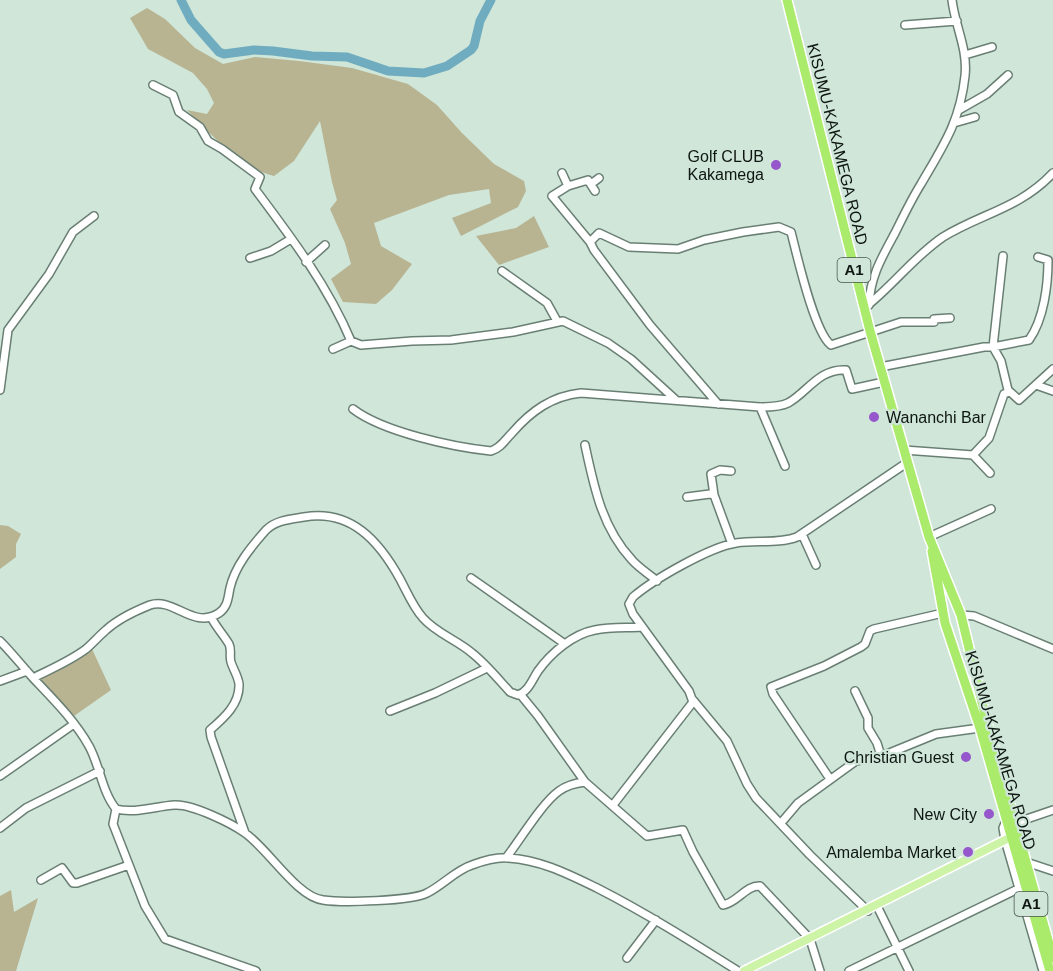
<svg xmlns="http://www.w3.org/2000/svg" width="1053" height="971" font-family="Arial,sans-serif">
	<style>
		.green { fill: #b8b492 }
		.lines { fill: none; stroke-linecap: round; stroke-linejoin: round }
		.river { stroke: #70acbf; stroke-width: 9 }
		.minor-casing { stroke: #6a7f74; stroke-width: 10 }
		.major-casing { stroke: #fff; stroke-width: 11 }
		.highway-casing { stroke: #fff; stroke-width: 12 }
		.minor { stroke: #fff; stroke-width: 7 }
		.major { stroke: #cdf3a7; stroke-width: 8 }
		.highway { stroke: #abeb6c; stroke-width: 9 }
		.poi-dot { fill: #9656cc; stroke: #cfe6d9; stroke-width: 2 }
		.labels { text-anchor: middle; stroke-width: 4.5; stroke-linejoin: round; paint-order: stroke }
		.shield { fill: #cfe6d9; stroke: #48544d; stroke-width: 1.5 }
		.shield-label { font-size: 15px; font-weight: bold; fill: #0e1611 }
		.street-label { font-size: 16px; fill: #0e1611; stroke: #cfe6d9 }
		.poi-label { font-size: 16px; fill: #0e1611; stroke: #cfe6d9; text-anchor: end }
	</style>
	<rect width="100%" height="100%" fill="#cfe6d9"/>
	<path class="green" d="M147,8l18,11 30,29 28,16 32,-7 44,4 53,7 56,16 29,21 25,28 32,31 30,17 2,10 -8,16 -57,29 -9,-18 39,-15 -2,-14 -40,6 -75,28 7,23 31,18 -20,26 -16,14 -33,-2 -12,-23 20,-15 -6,-21 -15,-34 7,-9 -5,-18 -12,-61 -26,40 -20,15c-35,-9 -62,-41 -87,-66l20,4 7,-11 -7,-14 -14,-16 -45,-24 -18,-31z
		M534,216l15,31 -50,18 -23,-29 40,-8z
		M0,525l8,1 13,8 -5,10v13l-16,12z
		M92,649l19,41 -37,26 -35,-38z
		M11,890l3,22 24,-14 -22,73h-16v-75z"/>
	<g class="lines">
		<path class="river" d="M181,0l10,20 28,32 5,2 30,-4 19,1 39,5 35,1 41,14 36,2 23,-7 24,-16 3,-4 6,-25 11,-21"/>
		<defs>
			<path id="minor" d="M905,25l52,-4
				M965,55l27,-8
				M153,85l20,10 6,17 21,15 8,14 14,8 38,28 -5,12c36,48 73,97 96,152
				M959,110l28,-16 21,-19
				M954,123l21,-6
				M562,173l6,13
				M591,184l8,-6
				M590,242l-38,-46 16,-10 20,-6 7,11
				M1003,256l-10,91 36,-7c15,-21 19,-55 19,-80l-10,-3
				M250,258l21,-7 20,-12
				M306,262l19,-17
				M502,271l45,32 10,18
				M868,305c26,-21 47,-49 75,-68 39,-24 76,-28 110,-64
				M869,305c1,-28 13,-48 26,-72 8,-16 16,-33 26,-49 22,-38 39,-62 44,-108 3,-27 -10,-50 -13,-76
				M333,349l18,-8 10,4 51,-4 39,-1 62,-8 50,-11 45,22 23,16 45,41
				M880,367l104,-20h9l8,14 7,29 11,10 34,-31
				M1036,385l17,6
				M0,390l8,-60 41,-56 24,-42 21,-16
				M718,404l-68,-79 -56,-75 -4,-8 9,-9 30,14 49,2 26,-9 39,-8 36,-5 12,5c6,23 23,100 40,113l70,-23h33v-3l16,-1
				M760,407l25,59
				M353,409c30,23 100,38 138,42 10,-3 14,-11 21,-18 19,-22 40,-37 69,-40l179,14c9,0 20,0 28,-4 19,-10 31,-35 58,-33l6,19 32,-7
				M585,445c9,42 17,83 47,115 7,8 17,14 25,21
				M904,450l69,5 17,18
				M973,455l16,-17 15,-44 5,-2
				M714,495l-3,-21 9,-4 11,1
				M687,497l23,-3 4,1 18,49
				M802,534l14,31
				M929,537l62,-28
				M471,578l94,66
				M961,615l13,1 79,33
				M211,617c5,10 12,17 18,27 3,6 0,12 2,18 2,7 7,14 8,22 1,20 -15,34 -29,46l1,7 34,96
				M0,641c12,12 22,25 34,38 20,21 41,42 55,67 11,20 13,46 27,63 18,5 40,-3 59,-4 17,-1 56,18 70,28 24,17 52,64 78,67 19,3 89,1 104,-7 16,-8 29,-23 45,-28 11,-4 25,-8 36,-7 33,2 60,16 89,30 49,25 95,54 141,83
				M33,678c18,-9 37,-17 53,-29 7,-6 13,-13 20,-19 12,-11 29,-19 44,-25 24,-8 43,25 69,8 9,-6 9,-16 11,-25 5,-22 21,-41 36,-58 10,-10 25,-11 38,-13 47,-8 75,24 96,62 7,13 13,28 23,39 13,15 34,22 49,35 14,11 26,26 38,39l8,3c11,-4 14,-15 20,-24 13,-18 35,-37 57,-41 15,-3 32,-2 47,-3
				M0,681l27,-10
				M855,691l13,27v10l9,15 4,13
				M520,694l18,22 47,66
				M693,700l34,41 20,43 9,14 54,57 58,56
				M390,711l45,-18 52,-25
				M0,776l74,-52
				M830,779l-57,-85 -2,-7 53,-21 37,-19 4,-3 5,-13 4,-2 69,-16
				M613,805l80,-103 -4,-11 -56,-77 -4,-10 4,-7c21,-18 77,-50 103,-54 20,-3 43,1 61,-6l111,-75
				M116,809l-3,15 32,82 20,33 91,32
				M1006,821l-3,7 2,12 38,131
				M781,823l17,-20 58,-42 31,-7 49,-20 44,-6
				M1015,823l38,-13
				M0,828l26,-20 74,-37
				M506,858c14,-18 36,-55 53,-67 8,-6 17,-8 26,-9l62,54 36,-6 10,22 30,53c14,-2 23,-20 37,-19l50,53 10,32
				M1026,862l27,9
				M41,880l21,-12 11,15h4l52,-18
				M877,906l32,65
				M627,958l29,-38
				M849,971l171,-83"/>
			<path id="major" d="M744,971l261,-131"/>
			<path id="highway" d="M787,0l83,331 59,206 32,78 26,108 66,235
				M932,551l13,72 35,105 70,243"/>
		</defs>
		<use href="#minor" class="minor-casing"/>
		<use href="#major" class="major-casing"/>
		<use href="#highway" class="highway-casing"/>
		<use href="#minor" class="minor"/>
		<use href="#major" class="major"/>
		<use href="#highway" class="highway"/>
	</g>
	<g class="poi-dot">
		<circle cx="776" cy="165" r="6"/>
		<circle cx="874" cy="417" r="6"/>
		<circle cx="966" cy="757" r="6"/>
		<circle cx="989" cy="814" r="6"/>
		<circle cx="968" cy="852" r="6"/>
	</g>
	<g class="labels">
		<g class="shield">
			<rect x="837.5" y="258" width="33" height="24" rx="4.5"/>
			<rect x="1014.5" y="892" width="33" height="24" rx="4.5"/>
		</g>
		<g class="shield-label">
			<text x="854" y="275">A1</text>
			<text x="1031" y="909">A1</text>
		</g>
		<g class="street-label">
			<text transform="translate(838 144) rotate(76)" y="6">KISUMU-KAKAMEGA ROAD</text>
			<text transform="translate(1001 750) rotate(73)" y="6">KISUMU-KAKAMEGA ROAD</text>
		</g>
		<g class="poi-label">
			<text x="764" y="162">Golf CLUB<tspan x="764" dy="18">Kakamega</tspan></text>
			<text x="886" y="423" text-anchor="start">Wananchi Bar</text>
			<text x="954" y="763">Christian Guest</text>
			<text x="977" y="820">New City</text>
			<text x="956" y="858">Amalemba Market</text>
		</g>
	</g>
</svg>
